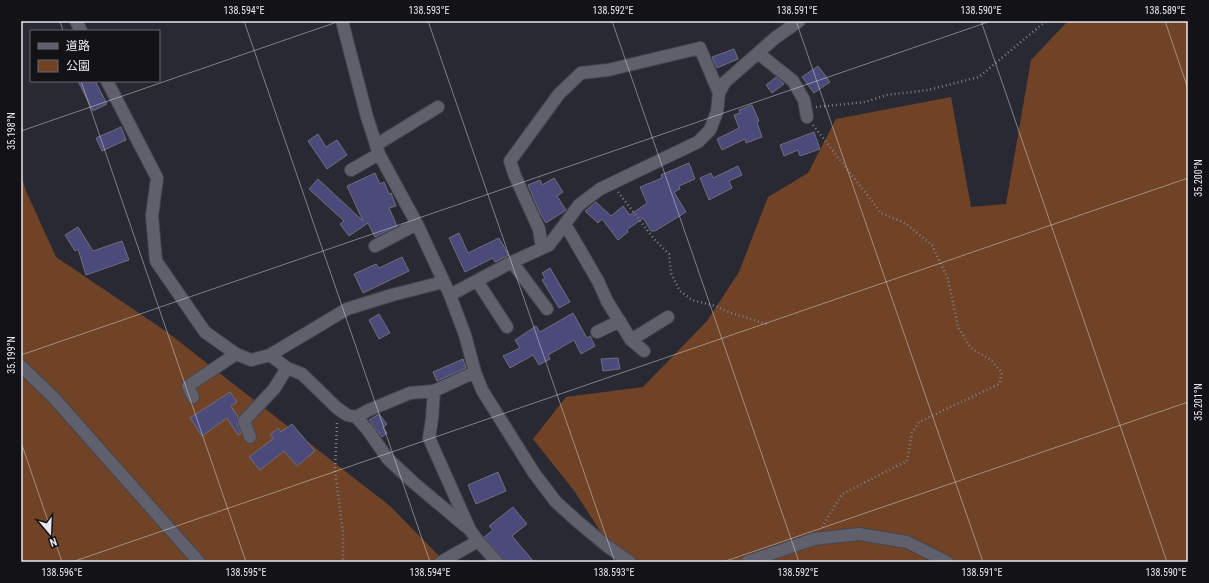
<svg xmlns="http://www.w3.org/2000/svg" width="1209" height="583" font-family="'Roboto Condensed','Noto Sans JP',sans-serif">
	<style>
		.green { fill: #704226 }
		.building { fill: #4b4a7b; stroke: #6e6e7b }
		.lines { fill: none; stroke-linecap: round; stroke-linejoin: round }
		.minor-casing { stroke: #45454e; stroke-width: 14 }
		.path { stroke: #80808a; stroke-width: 2.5; stroke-dasharray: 1 3; stroke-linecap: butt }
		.minor { stroke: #5f606c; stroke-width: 12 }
		.ticks { fill: none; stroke: #e8e8f0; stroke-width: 1; stroke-opacity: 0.45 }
		.neatline { fill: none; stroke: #e8e8f0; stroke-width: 1.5 }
		.ticks-label { font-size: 10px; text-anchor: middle; fill: #e8e8f0 }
	</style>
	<rect width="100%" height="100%" fill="#292934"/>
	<path class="green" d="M1068,21h120v541h-568l-45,-70 -42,-53 33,-42 77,-10 64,-66 32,-49 29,-75 40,-24 28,-54 115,-22 20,110 35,-3 25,-144z
		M21,174l5,17 30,66 111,75 223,174 55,56h-424z"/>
	<path class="building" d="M734,49l4,10 -21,9 -5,-11z
		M818,66l12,16 -16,11 -12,-16z
		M776,77l8,7 -12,9 -6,-8z
		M78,81h17l12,23 -14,7z
		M752,105l7,16 -2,1 5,15 -16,6 -1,-4 -23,11 -5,-11 22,-11 -5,-13 6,-2 -1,-3z
		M121,127l5,13 -24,11 -6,-13z
		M814,132l6,17 -20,7 -2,-6 -14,6 -4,-11z
		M318,134l8,13 11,-7 10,15 -20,14 -19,-28z
		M689,163l6,16 -16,7 1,3 -6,3 12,20 -31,19h-4l-8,-13 -16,12 1,2 -10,8 -16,-21 -4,4 -13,-12 11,-9 15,14 12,-10 7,9 17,-12 -7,-16 22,-9 -1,-3z
		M738,166l4,9 -13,6 3,7 -23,12 -9,-22 11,-5 2,5z
		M375,173l5,11 4,-2 5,12 2,-1 5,13 -7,2 8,18 -22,11 -7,-14 -19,13 -9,-12 4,-3 -35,-32 9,-10 45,42 -16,-35z
		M554,178l9,14 -6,4 9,14 -20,13 -6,-10 -12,-28 12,-5 2,5z
		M78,227l15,24 29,-10 7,19 -43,15 -8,-26 -3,2 -10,-16z
		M459,233l9,20 31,-15 10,17 -14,7 -2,-4 -28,14 -16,-34z
		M402,257l7,14 -46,22 -9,-19 22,-10 3,4z
		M550,268l20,34 -11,6 -17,-28 3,-2 -3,-5z
		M573,313l14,25 3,-2 5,10 -14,8 -7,-14 -26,15 2,4 -11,6 -6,-10 -23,13 -7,-12 17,-8 -5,-8 21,-14 4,6z
		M379,314l11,19 -11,6 -10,-19z
		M618,358l2,11 -17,2 -2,-12z
		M463,359l3,9 -29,13 -4,-9z
		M230,392l7,10 -6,4 7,11 -1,6 4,10 -3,2 -11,-17 -25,18 -12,-18z
		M379,414l8,10 -4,4 4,5 -5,4 -13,-17z
		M292,424l23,27 -18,15 -13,-15 -24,19 -11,-13 25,-19 -4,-3 8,-7 3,4z
		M498,472l8,19 -30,13 -8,-19z
		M513,507l14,17 -15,12 22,26h-28l-22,-25 9,-7 -4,-4z"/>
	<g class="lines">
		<defs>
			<path id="minor" d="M76,21l5,10
				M342,21l25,96 12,37 38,70 33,71 15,40 10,37 7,18 52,83 22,29 21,19 30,25 23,16
				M758,53l35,28 11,19 3,17
				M107,81l50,97 -5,38 4,45 49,71 31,22 15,6 19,-5 77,-46 45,-14 51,-13
				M376,145l62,-38
				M351,170l28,-16
				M565,224l33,57 9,20 24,39 13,11
				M375,246l42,-22
				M542,248l-3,-19 -24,-53 -5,-15 49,-67 22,-21 27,-3 92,-22 19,45
				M512,262l35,47
				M477,281l30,46
				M450,295l62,-33 37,-17 30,-40 21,-16 98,-47 12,-12 7,-18 2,-19 6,-11 50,-44 24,-17
				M597,332l23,-11
				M631,340l37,-23
				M270,355l17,13 15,6 35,34 10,7 9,2 11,12 21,30 26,24 56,47
				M21,366l33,32 145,164
				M475,372l-41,19 -2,28 -3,19 41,92 8,11 19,21
				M193,397l-5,-11 48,-32
				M356,417l13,-7 41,-17 24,-2
				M250,437l-6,-16 30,-32 13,-21
				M441,562l37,-21
				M747,562l67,-23 45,-5 48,8 40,20"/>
		</defs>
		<use href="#minor" class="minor-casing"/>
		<path class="path" d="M816,107l49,-5 22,-7 41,-5 51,-13 67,-56
			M813,125l68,88 24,10 27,22 16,34 10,48 13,21 20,12 11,13 -3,11 -80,38 -7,11 -5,28 -65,33 -20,33
			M618,192l36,47 15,15 2,19 9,18 12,9 24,6 15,7 36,11
			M337,423l-2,48 8,61v30"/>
		<use href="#minor" class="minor"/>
	</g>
	<path class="ticks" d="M60,21l3,10M244,21l186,541M428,21l187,541M612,21l187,541M796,21l187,541M981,21l186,541M1165,21l23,68M81,81l165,481M21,131l319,-110M21,355l970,-334M21,442l41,120M72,562l1116,-384M723,562l465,-160"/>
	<rect width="1209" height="583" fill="none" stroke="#121217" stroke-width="44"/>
	<rect x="30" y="30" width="130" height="52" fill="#121217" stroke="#68686e"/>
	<rect x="38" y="43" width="20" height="6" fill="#5f606c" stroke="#68686e"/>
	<text x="66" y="50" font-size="12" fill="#e8e8f0">道路</text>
	<rect x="38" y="60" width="20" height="12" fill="#704226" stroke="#68686e"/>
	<text x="66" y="70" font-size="12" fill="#e8e8f0">公園</text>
	<g transform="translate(50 533) rotate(161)" stroke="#121217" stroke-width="3" paint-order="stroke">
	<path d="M0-3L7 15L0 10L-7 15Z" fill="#e8e8f0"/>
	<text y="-6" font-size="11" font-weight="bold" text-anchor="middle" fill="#e8e8f0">N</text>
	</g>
	<rect x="22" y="22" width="1165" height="539" class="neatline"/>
	<g class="ticks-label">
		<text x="244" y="14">138.594°E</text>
		<text x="429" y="14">138.593°E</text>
		<text x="613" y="14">138.592°E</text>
		<text x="797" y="14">138.591°E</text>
		<text x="981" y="14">138.590°E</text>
		<text x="1165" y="14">138.589°E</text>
		<text transform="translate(11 131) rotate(-90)" y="4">35.198°N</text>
		<text transform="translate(1198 178) rotate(-90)" y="4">35.200°N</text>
		<text transform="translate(11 355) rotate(-90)" y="4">35.199°N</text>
		<text transform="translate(1198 402) rotate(-90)" y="4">35.201°N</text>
		<text x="62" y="576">138.596°E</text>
		<text x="246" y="576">138.595°E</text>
		<text x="430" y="576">138.594°E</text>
		<text x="614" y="576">138.593°E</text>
		<text x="798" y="576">138.592°E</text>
		<text x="982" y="576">138.591°E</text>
		<text x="1166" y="576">138.590°E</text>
	</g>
</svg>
